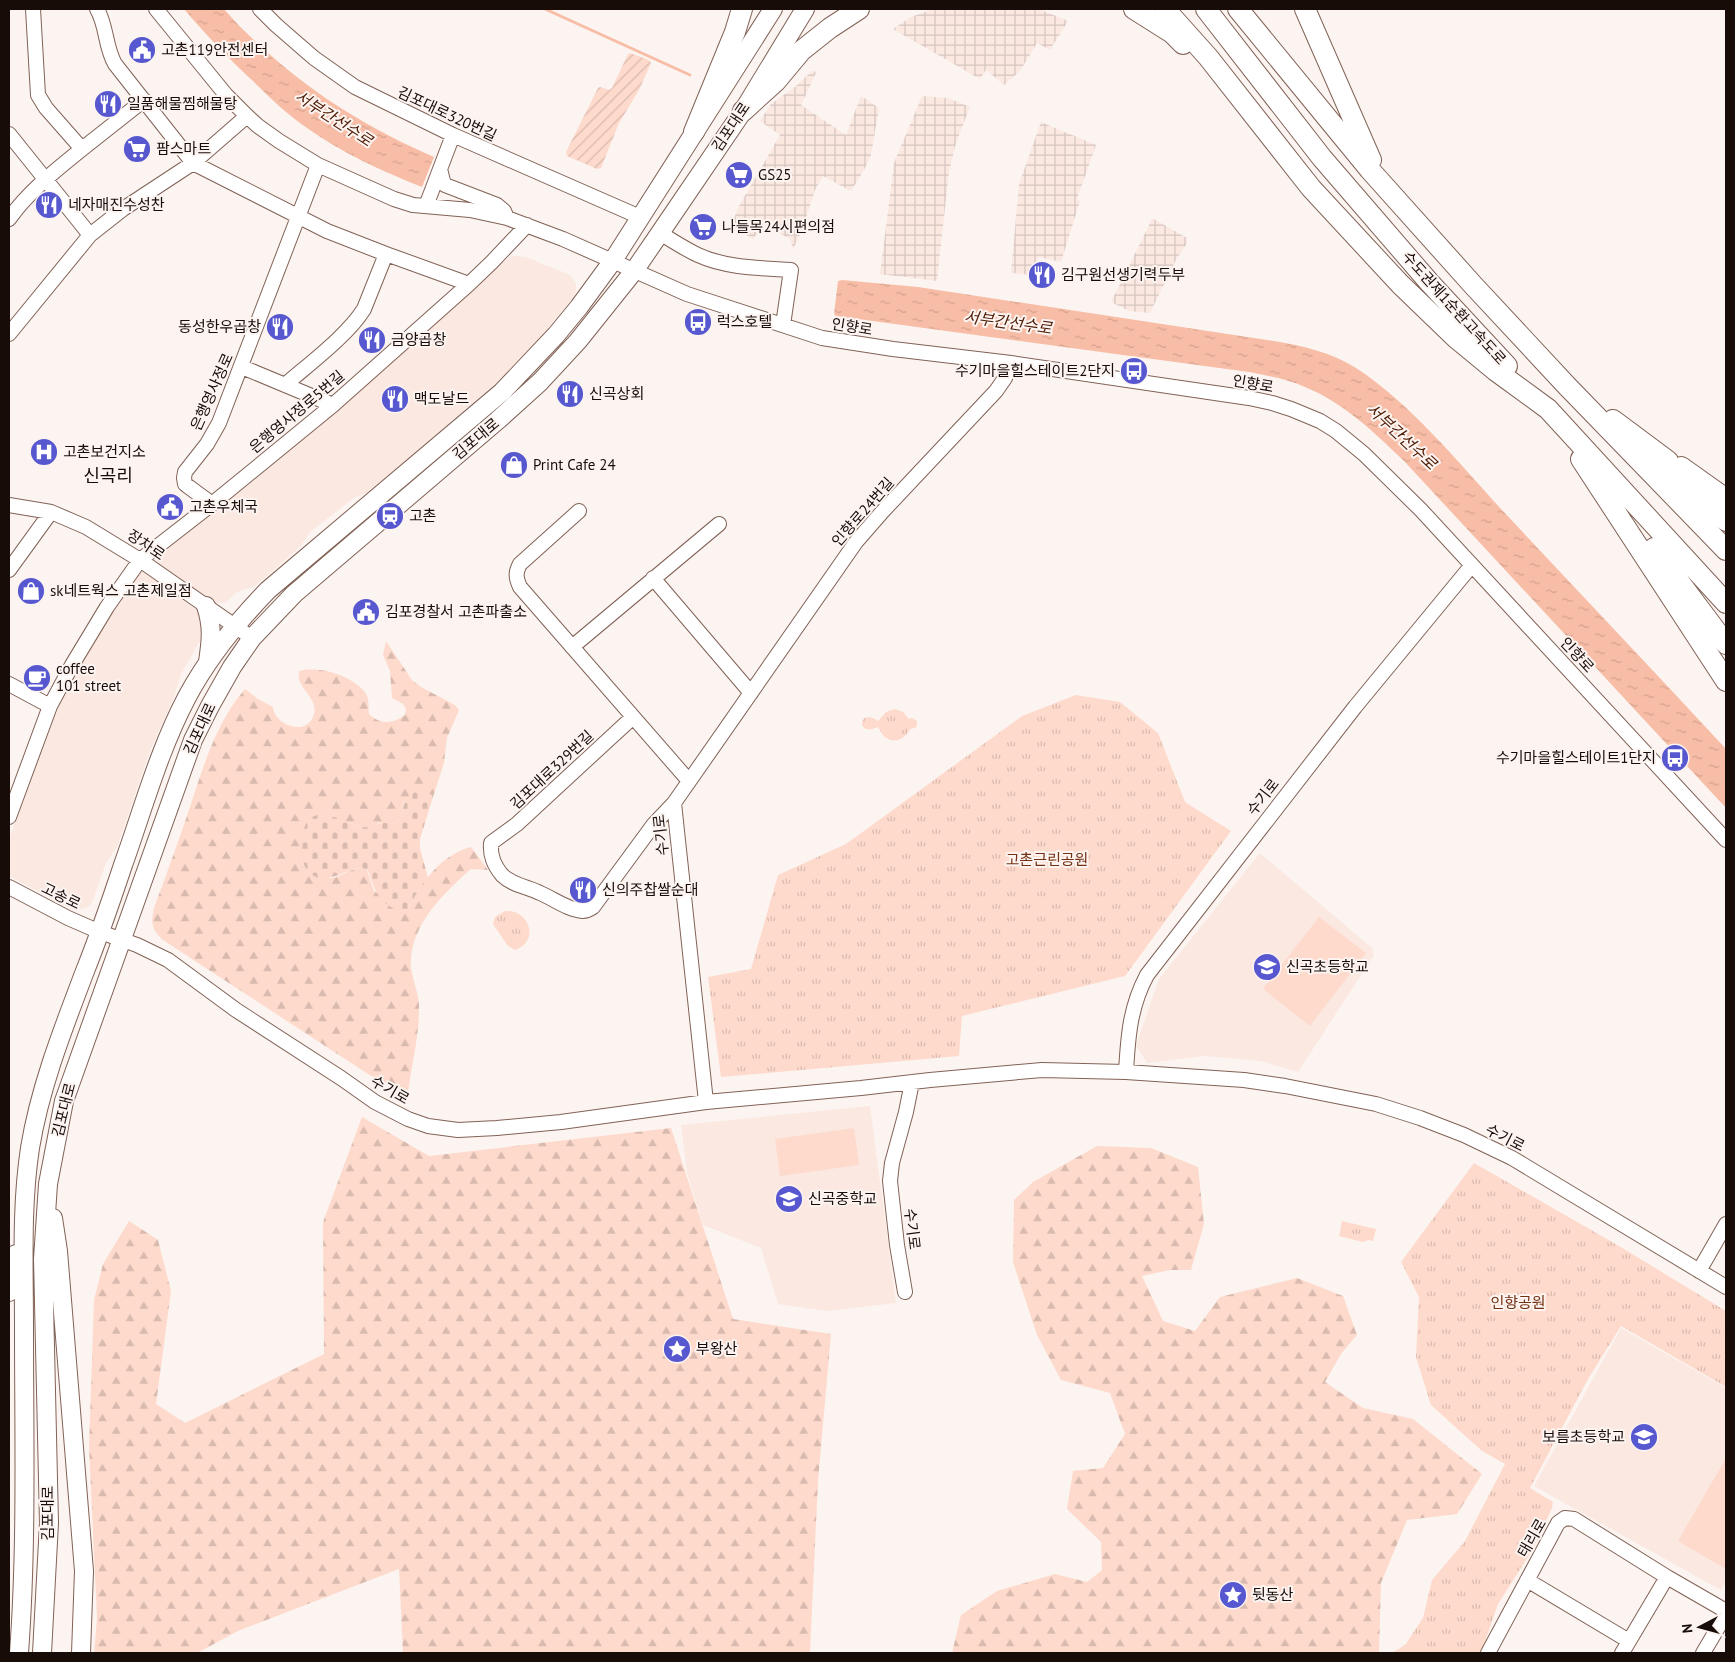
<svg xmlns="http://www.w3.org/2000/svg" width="1735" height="1662" font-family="'PT Sans','Noto Sans KR',sans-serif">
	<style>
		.built { fill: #fae8e1 }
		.industrial { fill: url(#industrial-grid) }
		.grass { fill: #fedacc }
		.forest { fill: url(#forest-firs) }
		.cemetery { fill: url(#cemetery-stones) }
		.park { fill: url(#park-tufts) }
		.garden { fill: url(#garden-furrows) }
		.water { fill: url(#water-ripples) }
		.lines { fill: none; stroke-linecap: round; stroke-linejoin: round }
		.stream { stroke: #f8bda6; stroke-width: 3 }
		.minor-casing { stroke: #816256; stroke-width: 16 }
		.major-casing { stroke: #816256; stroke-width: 20 }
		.highway-casing { stroke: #816256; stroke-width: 22 }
		.minor { stroke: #fff; stroke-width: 14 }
		.major { stroke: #fff; stroke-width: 18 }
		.highway { stroke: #fff; stroke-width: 20 }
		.labels { text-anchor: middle; stroke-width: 4; stroke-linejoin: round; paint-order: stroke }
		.poi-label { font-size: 15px; fill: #180c08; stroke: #fcf4f1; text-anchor: start }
		.street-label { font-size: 15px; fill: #180c08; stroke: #fcf4f1 }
		.park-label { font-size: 15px; fill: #753113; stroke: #fcf4f1 }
		.water-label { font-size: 16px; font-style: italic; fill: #4e1b04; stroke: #fcf4f1 }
		.quarter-label { font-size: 18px; fill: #180c08; stroke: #fcf4f1 }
	</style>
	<defs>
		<pattern id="industrial-grid" width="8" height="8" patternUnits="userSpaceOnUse" patternTransform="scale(1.25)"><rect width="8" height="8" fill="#fae8e1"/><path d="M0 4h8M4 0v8" fill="none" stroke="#d6c6c0"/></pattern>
		<pattern id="forest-firs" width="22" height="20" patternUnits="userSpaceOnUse" patternTransform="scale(1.25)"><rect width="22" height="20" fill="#fedacc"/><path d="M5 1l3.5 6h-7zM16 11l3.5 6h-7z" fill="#d9baae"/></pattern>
		<pattern id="cemetery-stones" width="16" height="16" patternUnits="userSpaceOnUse" patternTransform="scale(1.25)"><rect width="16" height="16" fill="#fedacc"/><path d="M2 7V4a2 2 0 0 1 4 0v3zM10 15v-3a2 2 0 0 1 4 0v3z" fill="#d9baae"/></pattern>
		<pattern id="park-tufts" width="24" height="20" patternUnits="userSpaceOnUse" patternTransform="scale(1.25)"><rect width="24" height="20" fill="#fedacc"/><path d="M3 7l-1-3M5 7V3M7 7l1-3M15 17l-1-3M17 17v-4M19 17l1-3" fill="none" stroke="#d9baae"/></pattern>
		<pattern id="garden-furrows" width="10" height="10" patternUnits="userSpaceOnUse" patternTransform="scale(1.25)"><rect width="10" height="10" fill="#fedacc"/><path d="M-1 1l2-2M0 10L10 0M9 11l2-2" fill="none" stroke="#d9baae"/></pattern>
		<pattern id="water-ripples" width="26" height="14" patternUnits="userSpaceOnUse" patternTransform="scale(1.25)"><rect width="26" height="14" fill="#f8bda6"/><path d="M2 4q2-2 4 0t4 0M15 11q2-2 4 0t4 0" fill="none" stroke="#d4a18d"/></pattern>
	</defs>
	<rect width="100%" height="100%" fill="#fcf4f1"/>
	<path class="built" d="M513,256l13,1 44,18 6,9v5l-1,6 -26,32 -23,26 -28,28 -129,111 -15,6 -43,33 -11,16 -45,39 -18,6 -11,10 -5,1 -7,-1 -55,-37 -3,-5 1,-4 5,-5 182,-147 57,-50 92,-83 15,-13z
		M142,572l3,1 59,42 2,15 -25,44 -7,23 -24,54 -33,96 -11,16 -13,37 -3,5 -4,3 -10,2 -5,-1 -62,-33v-37l45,-128 16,-32 63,-102z
		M1260,853l112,95 2,7 -76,117 -37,-11 -57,-5 -57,7 -11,-18 23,-66z
		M870,1106l26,197 -69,8 -49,-7 -17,-56 -58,-23 -16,-52 -6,-48z
		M1621,1328l105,60v193l-5,9 -187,-104z"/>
	<path class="industrial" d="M933,9h106l29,12 -18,29 -13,-7 -17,28 -16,14 -18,-15 -6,9 -87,-50 18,-12z
		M812,71h2l2,2 -15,32 45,30 15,-39 18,12 -8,47 -7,15 -13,21 -28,-15 -8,14 -14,43 -8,16 -3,-10 -27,-15 -10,15 -22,-13 8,-20 41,-71 -20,-14 11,-17 24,-17z
		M922,96l26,2 22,9 -14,36 -7,29 -12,109 -57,-7 14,-111z
		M1041,122l55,23 -19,54 3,2 -19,61 -23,-5 -4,18 -23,-2 8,-89z
		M1152,219h2l33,19v5l-11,17 -26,53 -21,-2 -18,-9z"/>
	<path class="grass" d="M1319,917l47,36 -56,73 -47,-37z
		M854,1128l5,37 -79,11 -5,-37z
		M1726,1458v111l-48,-28z"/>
	<path class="forest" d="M386,641l26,39 9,7 34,18 4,5 -12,28 -3,25 -11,34 -3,-3 -26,8 -3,16 -4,5h-18l-9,4h-8l-39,-13 -22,41 2,9 7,9c7,2 17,6 23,5 11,-3 24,-14 34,-8l7,21 35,18c12,-27 32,-54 62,-62l17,23 -17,-1c-28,25 -63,58 -60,99 2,14 9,28 8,42 0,28 -8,56 -11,84l-17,-7 -23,-13 -205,-134c-12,-10 -12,-18 -9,-32 12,-33 24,-65 35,-98 14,-42 26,-86 56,-121l13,10 15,8c0,2 1,5 2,7 7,13 31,20 38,3 8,-19 -18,-28 -14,-46 20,-5 51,4 65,20 6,6 4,16 5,23 11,11 24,10 36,1l1,-6 -3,-5 -11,-6 -2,-27 -7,-16z
		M362,1117l67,39 242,-28 62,191 98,15 -13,147 -8,172h-407l-4,-84 -161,62 -41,22h-103l3,-35 -8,-171 5,-147 9,-36 26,-43 29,19 13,51 -15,113 29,19 139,-69 -1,-132z
		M1097,1146l54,2 47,19 6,57 -13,46h-21l-28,6 21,45 32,10 25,-34 77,-19 46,18 14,39 -16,19 -16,28 38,26 50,11 69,55 -25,40 -50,6 -26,63 -2,70h-427l9,-38 36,-24 58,-17 32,8 15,-12 -1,-28 -34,-33 6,-38 30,-3 22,-34 -15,-41 -49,-13 -24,-45 -24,-73 1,-62 19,-18z"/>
	<path class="cemetery" d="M415,792c8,0 13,-1 18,5l-13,42v9l8,30 -13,18 -6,13 -9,3c-22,-11 -25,-20 -32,-42 -15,-8 -34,14 -52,7 -8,-3 -13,-12 -15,-21 -1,-10 0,-21 4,-30 11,-25 40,-2 58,1 6,1 10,-2 15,-3 6,-2 13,0 19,-1 10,-12 1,-20 18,-31z"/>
	<path class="park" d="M1076,695l44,7 38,31 27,69 46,29 -106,145 -163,40 -3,40 -238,21 -13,-100 43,-8 27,-94 68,-31 176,-128z
		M895,709l8,3 6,7 3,-1 5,3v5l-2,2 -5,1c-4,9 -15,16 -25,8 -3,-2 -5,-7 -7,-10 -23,11 -20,-20 0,-6l8,-9z
		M505,911c25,-2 35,31 10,39l-7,-4 -13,-19 -2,-3 2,-7z
		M1474,1163l145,83 107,65v76l-105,-61 -33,53 -58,109 23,14 -1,6 -19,41 -35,55 -17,49h-89l13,-8 18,-27 9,-38 33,-39 40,-77 -23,-13 -51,-46 -15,-48 3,-60 -18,-35z
		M1342,1221l34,8 -3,12 -5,-1 -5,2 -24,-6z"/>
	<path class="garden" d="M630,53l19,7 2,3 -12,27 -20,33 -18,45 -4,1 -30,-13 -1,-4 32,-64 2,-1 9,3 3,-2 16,-34z"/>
	<path class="water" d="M184,9h40c13,15 28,30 43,43 50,45 105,78 167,105l-12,30c-40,-16 -80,-34 -115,-59 -19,-13 -36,-29 -52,-45 -25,-23 -49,-48 -71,-74z
		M842,280l76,7 356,54c29,5 57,11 82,27 54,35 102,94 146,142 75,80 150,159 224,239v59l-322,-347c-30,-29 -60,-58 -99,-74 -17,-8 -37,-11 -56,-15l-413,-56 -2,-2 4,-33z"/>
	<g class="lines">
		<path class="stream" d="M545,9l145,66"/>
		<defs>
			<path id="minor" d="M97,9c10,17 8,38 18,55l78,99 134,68 59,23 83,30
				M156,9l70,86 21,21 11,10 21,15 39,24 76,34 19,6 57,5 37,8 56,21 124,55 135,44 71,11 118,14 238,35 23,5 19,6 29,12 16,10 28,23 57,56 305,330
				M260,9l16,16 38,33 41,29 98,48 187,82
				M9,134l81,101
				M82,149l62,-49
				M440,169l3,12 2,4 52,20 7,6 3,7
				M426,206l27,-71
				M9,219c20,-28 47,-49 73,-70l-36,-41 -8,-13 -5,-86
				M660,233c13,8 25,16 38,22 28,13 62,13 93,15l-8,55
				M9,334l81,-99 33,-26 70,-46 54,-47
				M242,367l91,38
				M285,385c24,-21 63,-50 79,-76l22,-55
				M212,504l-23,-17 -4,-3 -1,-6 1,-6 22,-28 12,-21 99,-258
				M9,505l42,7 35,15 54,33 112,78
				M579,511l-59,53c-5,9 -4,14 0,23l169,194
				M9,570l42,-58
				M653,578l98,115
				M572,647l147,-123
				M9,684l41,22
				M633,717l-116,107 -26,19c-1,13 3,22 11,32 10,10 26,12 38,18 14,6 28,17 43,18 4,0 7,-2 10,-4l61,-83 20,-21 182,-261 27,-31 113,-120 9,-13 6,-15
				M674,803l32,299
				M9,817l41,-111 22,-41 35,-58 33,-47 72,-56 121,-99 136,-121 23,-22 35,-37
				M9,887l59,31 32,14 37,13 31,15 68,50 105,68 34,24 33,17 20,7 30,4 39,-2 64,-6 145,-20 155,-14 69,-8 112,-10 84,2 118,8 41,6 91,18 44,14 44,17 48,23 214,129
				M1126,1072c2,-36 4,-65 21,-97l208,-268 117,-142
				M1699,1271l27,-47
				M905,1292l-8,-47 -7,-64 2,-18 14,-51 6,-30
				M1527,1580l102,61
				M1488,1653l70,-130 7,-5 9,1 93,58 59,34
				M1622,1653l45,-76
				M1703,1653l23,-39"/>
			<path id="major" d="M206,606c7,21 5,35 2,56
				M53,1218l5,33 26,320 -3,82
				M9,1292l7,-38
				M19,1653c8,-108 5,-217 5,-326 0,-60 -3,-120 6,-179 10,-61 33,-119 55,-177 14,-35 26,-70 38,-106 20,-56 36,-115 64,-168 21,-39 50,-75 81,-107l234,-198 54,-57 23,-28 33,-45 161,-253
				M42,1653l7,-130 -6,-264 5,-75 16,-83 129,-361 17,-34 22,-39 20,-29 42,-44 204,-174 42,-38 38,-41 56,-70 26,-38 83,-122 62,-102"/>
			<path id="highway" d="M1134,9l38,24 11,11
				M1165,9l43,48 103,131 89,96 56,54 40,33 52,38 178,194
				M1206,9l116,149 107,124 78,84
				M1238,9l132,161 103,115 94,101 159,164
				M1305,9l66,151
				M743,111l33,-30 25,-30 29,-23 29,-19
				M694,132l41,-100 7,-23
				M1613,420l55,41
				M1581,459l145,222
				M1653,459l73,62
				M1681,467l45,32
				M1654,548l72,96"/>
		</defs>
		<use href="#minor" class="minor-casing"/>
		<use href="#major" class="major-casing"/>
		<use href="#highway" class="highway-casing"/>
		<use href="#minor" class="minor"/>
		<use href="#major" class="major"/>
		<use href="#highway" class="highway"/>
	</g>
	<defs>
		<symbol id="civic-disc" viewBox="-11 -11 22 22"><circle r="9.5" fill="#5758cf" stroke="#fcf4f1"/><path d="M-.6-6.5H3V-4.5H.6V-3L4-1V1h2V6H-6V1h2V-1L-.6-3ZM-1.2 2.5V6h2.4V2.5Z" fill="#fff"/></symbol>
		<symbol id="restaurant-disc" viewBox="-11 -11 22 22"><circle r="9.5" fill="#5758cf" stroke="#fcf4f1"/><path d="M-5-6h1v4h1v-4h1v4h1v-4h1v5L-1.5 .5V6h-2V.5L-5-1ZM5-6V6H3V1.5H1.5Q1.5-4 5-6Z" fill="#fff"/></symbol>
		<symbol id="supermarket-disc" viewBox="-11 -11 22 22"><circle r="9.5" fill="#5758cf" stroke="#fcf4f1"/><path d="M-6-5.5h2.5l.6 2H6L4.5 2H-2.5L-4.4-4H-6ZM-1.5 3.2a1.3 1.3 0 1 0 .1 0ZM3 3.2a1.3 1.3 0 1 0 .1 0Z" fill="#fff"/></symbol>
		<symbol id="bus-disc" viewBox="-11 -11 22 22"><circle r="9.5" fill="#5758cf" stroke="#fcf4f1"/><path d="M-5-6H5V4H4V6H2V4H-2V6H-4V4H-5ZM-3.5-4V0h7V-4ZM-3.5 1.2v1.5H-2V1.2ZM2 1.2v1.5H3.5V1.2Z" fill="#fff"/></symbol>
		<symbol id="hospital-disc" viewBox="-11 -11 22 22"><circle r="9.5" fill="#5758cf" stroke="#fcf4f1"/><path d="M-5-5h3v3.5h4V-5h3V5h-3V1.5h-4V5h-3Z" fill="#fff"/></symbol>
		<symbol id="shop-disc" viewBox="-11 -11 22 22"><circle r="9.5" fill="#5758cf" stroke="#fcf4f1"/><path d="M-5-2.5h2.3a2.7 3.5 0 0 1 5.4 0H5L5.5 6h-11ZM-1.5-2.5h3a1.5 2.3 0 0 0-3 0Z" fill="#fff"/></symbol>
		<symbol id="station-disc" viewBox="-11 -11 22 22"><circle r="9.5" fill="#5758cf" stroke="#fcf4f1"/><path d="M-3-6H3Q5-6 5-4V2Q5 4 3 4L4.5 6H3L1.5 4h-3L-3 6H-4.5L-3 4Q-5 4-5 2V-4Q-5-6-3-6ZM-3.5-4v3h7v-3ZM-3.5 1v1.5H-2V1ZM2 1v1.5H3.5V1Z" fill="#fff"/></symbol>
		<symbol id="cafe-disc" viewBox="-11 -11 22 22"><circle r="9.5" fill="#5758cf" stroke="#fcf4f1"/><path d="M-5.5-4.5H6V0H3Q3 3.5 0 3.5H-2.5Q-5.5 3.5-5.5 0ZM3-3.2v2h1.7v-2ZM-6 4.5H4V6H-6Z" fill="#fff"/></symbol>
		<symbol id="school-disc" viewBox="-11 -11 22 22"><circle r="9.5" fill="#5758cf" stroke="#fcf4f1"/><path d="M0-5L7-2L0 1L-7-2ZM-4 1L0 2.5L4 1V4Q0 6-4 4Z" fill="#fff"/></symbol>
		<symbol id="sight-disc" viewBox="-11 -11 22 22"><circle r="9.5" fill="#5758cf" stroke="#fcf4f1"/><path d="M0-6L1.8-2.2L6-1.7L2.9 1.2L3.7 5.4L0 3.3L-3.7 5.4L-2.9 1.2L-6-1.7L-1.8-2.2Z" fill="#fff"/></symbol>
	</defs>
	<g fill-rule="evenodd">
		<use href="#civic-disc" x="126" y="34" width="32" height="32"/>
		<use href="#restaurant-disc" x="92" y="88" width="32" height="32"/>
		<use href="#supermarket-disc" x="121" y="133" width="32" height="32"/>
		<use href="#supermarket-disc" x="723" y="159" width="32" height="32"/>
		<use href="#restaurant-disc" x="33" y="189" width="32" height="32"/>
		<use href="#supermarket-disc" x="687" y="211" width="32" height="32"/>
		<use href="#restaurant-disc" x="1026" y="259" width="32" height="32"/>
		<use href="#bus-disc" x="682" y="306" width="32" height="32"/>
		<use href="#restaurant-disc" x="264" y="311" width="32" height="32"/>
		<use href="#restaurant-disc" x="356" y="324" width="32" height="32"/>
		<use href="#bus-disc" x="1118" y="355" width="32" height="32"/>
		<use href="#restaurant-disc" x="554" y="378" width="32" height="32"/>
		<use href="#restaurant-disc" x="379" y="383" width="32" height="32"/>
		<use href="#hospital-disc" x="28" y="436" width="32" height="32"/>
		<use href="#shop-disc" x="498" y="449" width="32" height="32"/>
		<use href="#civic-disc" x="154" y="491" width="32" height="32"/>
		<use href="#station-disc" x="374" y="500" width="32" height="32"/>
		<use href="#shop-disc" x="15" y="575" width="32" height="32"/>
		<use href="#civic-disc" x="350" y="596" width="32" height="32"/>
		<use href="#cafe-disc" x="21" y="662" width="32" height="32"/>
		<use href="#bus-disc" x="1659" y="742" width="32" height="32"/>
		<use href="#restaurant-disc" x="567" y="874" width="32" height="32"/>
		<use href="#school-disc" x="1251" y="951" width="32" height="32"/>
		<use href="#school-disc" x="773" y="1183" width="32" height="32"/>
		<use href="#sight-disc" x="661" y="1333" width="32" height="32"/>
		<use href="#school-disc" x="1628" y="1421" width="32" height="32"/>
		<use href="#sight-disc" x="1217" y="1579" width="32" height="32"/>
	</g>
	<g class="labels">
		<g class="poi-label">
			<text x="161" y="55">고촌119안전센터</text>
			<text x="127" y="109">일품해물찜해물탕</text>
			<text x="156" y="154">팜스마트</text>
			<text x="758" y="180">GS25</text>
			<text x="68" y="210">네자매진수성찬</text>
			<text x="722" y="232">나들목24시편의점</text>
			<text x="1061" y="280">김구원선생기력두부</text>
			<text x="717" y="327">럭스호텔</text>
			<text x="261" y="332" text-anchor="end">동성한우곱창</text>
			<text x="391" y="345">금양곱창</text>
			<text x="1115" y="376" text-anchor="end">수기마을힐스테이트2단지</text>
			<text x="589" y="399">신곡상회</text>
			<text x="414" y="404">맥도날드</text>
			<text x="63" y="457">고촌보건지소</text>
			<text x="533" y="470">Print Cafe 24</text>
			<text x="189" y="512">고촌우체국</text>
			<text x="409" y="521">고촌</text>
			<text x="50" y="596">sk네트웍스 고촌제일점</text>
			<text x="385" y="617">김포경찰서 고촌파출소</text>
			<text x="56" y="674">coffee<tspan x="56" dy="17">101 street</tspan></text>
			<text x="1656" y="763" text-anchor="end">수기마을힐스테이트1단지</text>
			<text x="602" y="895">신의주찹쌀순대</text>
			<text x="1286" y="972">신곡초등학교</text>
			<text x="808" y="1204">신곡중학교</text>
			<text x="696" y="1354">부왕산</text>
			<text x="1625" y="1442" text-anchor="end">보름초등학교</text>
			<text x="1252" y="1600">뒷동산</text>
		</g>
		<g class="street-label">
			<text transform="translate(447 114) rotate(25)" y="5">김포대로320번길</text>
			<text transform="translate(731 127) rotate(-56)" y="5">김포대로</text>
			<text transform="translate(1454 308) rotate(48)" y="5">수도권제1순환고속도로</text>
			<text transform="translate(852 327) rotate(9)" y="5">인향로</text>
			<text transform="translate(1253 384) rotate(10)" y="5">인향로</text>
			<text transform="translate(212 392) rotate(-66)" y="5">은행영사정로</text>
			<text transform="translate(297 412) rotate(-40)" y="5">은행영사정로5번길</text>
			<text transform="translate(476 439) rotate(-40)" y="5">김포대로</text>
			<text transform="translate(863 512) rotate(-49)" y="5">인향로24번길</text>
			<text transform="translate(146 545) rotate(34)" y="5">장차로</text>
			<text transform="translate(1577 655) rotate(47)" y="5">인향로</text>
			<text transform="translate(200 729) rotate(-65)" y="5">김포대로</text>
			<text transform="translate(552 770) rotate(-43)" y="5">김포대로329번길</text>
			<text transform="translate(1263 797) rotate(-52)" y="5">수기로</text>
			<text transform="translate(661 835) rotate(-96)" y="5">수기로</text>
			<text transform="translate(61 896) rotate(26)" y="5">고송로</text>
			<text transform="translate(390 1090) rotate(30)" y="5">수기로</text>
			<text transform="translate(64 1110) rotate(-76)" y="5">김포대로</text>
			<text transform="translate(1505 1138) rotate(27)" y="5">수기로</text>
			<text transform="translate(912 1229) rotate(83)" y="5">수기로</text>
			<text transform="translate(48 1513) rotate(-90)" y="5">김포대로</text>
			<text transform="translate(1532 1538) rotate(-60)" y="5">태리로</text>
		</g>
		<g class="park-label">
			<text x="1047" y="865">고촌근린공원</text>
			<text x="1518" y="1308">인향공원</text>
		</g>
		<g class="water-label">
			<text transform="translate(334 118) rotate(33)" y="6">서부간선수로</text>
			<text transform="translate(1008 322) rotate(8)" y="6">서부간선수로</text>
			<text transform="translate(1402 436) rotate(43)" y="6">서부간선수로</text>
		</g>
		<g class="quarter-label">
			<text x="108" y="482">신곡리</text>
		</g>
	</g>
	<rect width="1735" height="1662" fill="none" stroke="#180c08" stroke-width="20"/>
	<g transform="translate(1700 1627) rotate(264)" stroke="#fcf4f1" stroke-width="4" paint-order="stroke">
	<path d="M0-4L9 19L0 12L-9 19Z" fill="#180c08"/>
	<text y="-8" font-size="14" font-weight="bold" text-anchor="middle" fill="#180c08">N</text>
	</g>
</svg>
